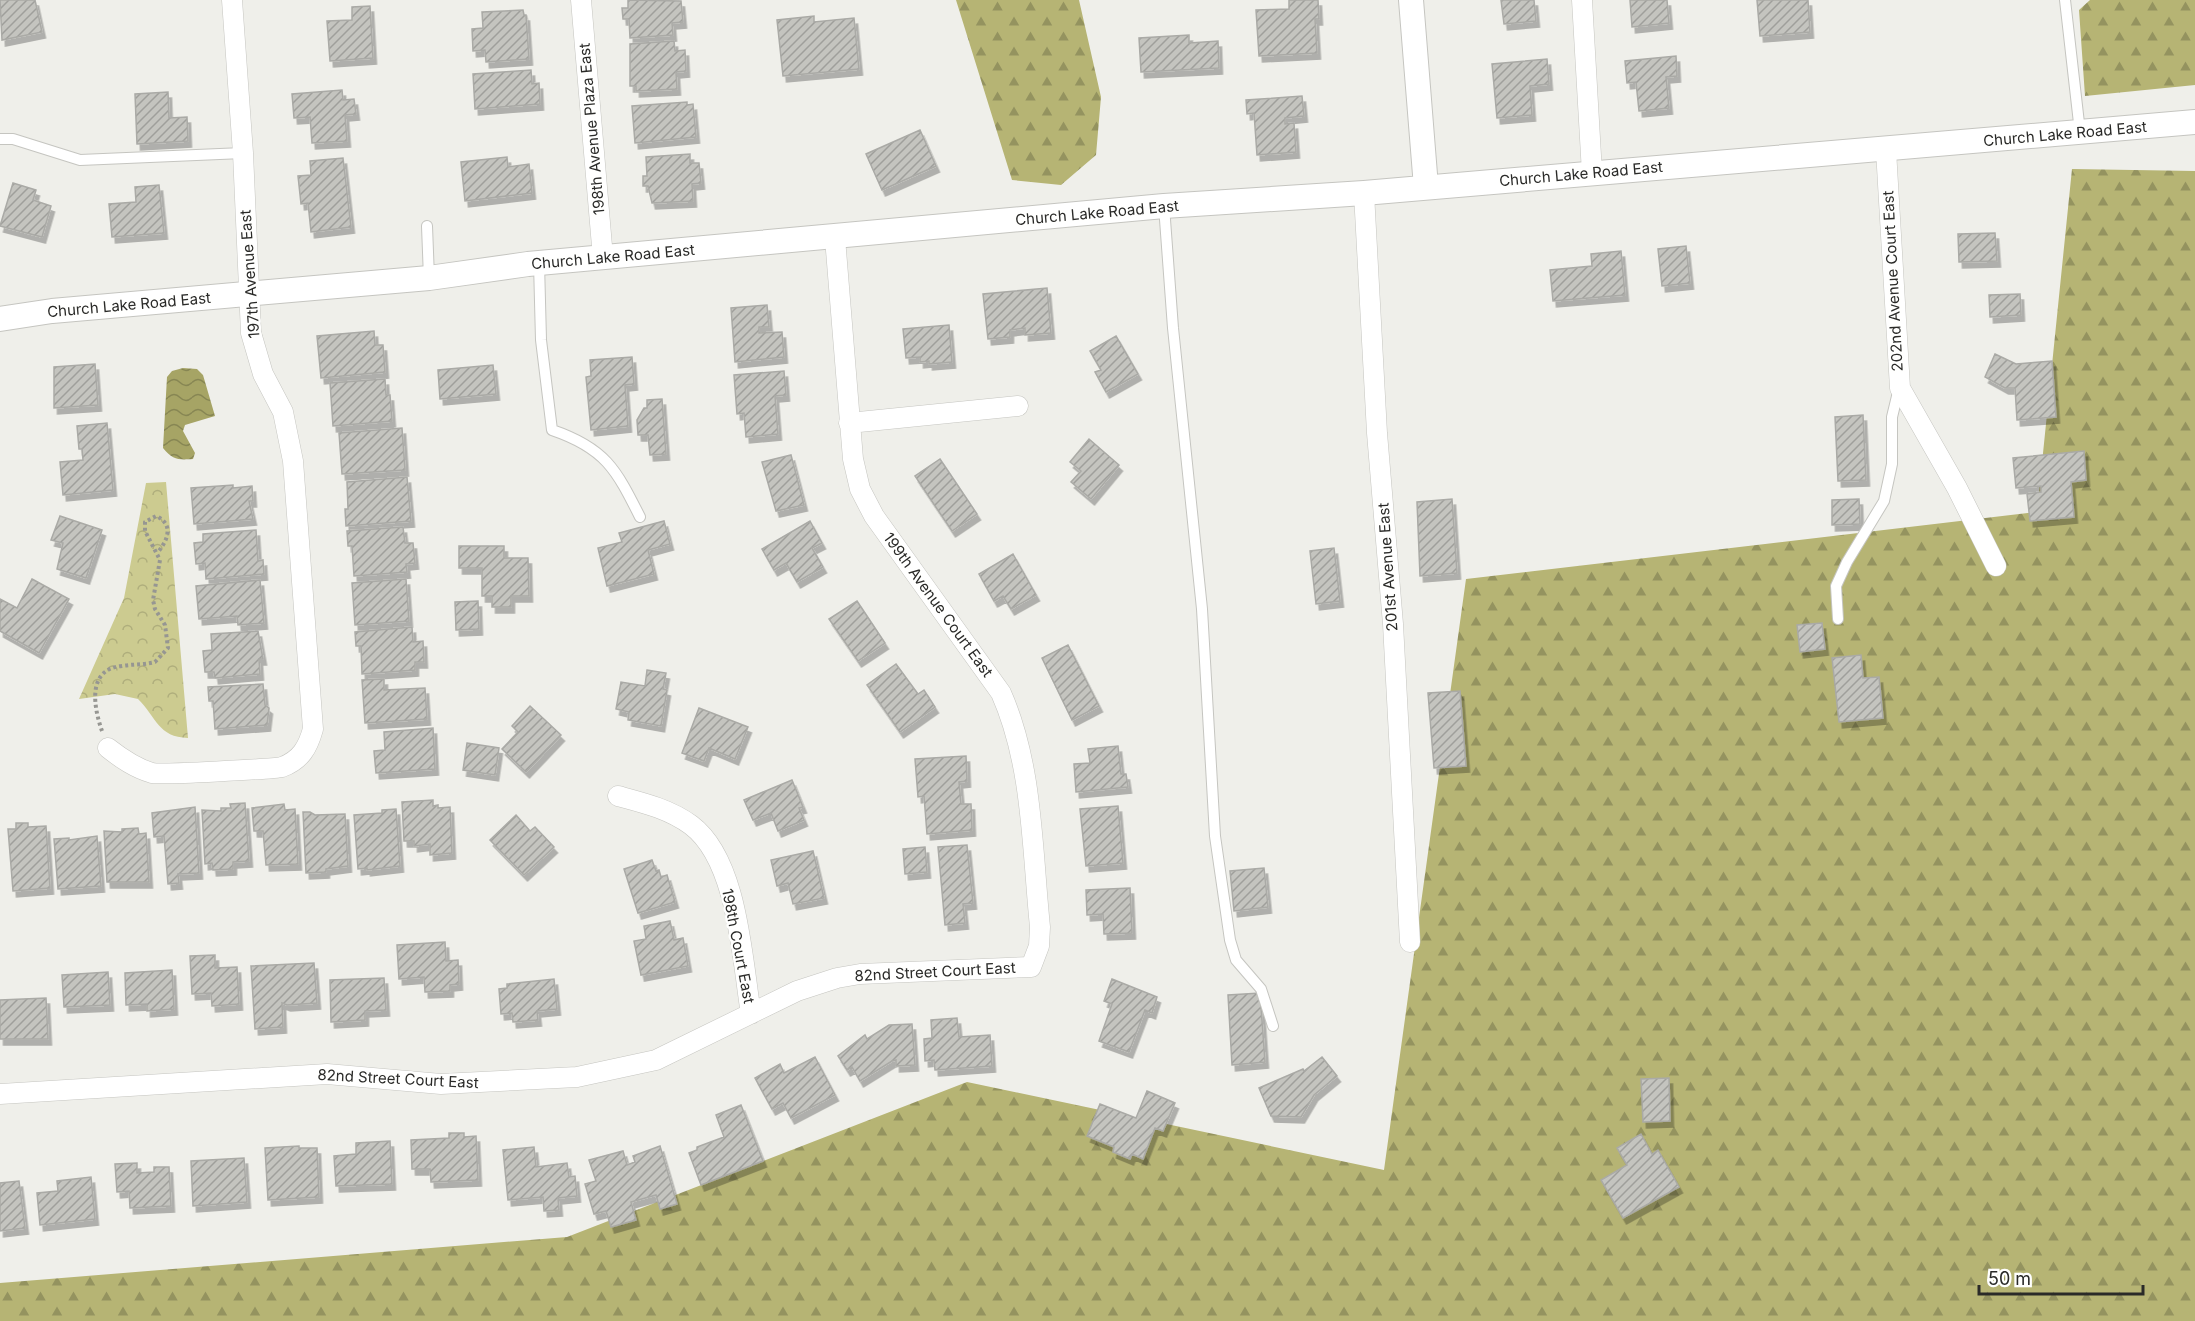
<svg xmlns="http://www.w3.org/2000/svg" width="2195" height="1321" font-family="Inter,sans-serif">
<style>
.forest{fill:url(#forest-firs)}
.park{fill:url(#park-crowns)}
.water{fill:url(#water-waves)}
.building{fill:url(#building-hatch);stroke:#aaaaa6;stroke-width:1.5;filter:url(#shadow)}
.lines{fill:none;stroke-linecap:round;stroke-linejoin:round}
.service-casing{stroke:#c5c5c0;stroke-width:12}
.minor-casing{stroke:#c5c5c0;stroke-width:21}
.tertiary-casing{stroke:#c5c5c0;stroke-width:26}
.path{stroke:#969692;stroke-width:4;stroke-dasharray:3 3;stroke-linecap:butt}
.service{stroke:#fff;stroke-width:10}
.minor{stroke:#fff;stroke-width:20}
.tertiary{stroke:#fff;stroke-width:24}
.labels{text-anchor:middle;stroke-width:4.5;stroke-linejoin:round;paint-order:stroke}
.street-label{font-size:15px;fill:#2a2a28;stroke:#fffffe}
</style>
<defs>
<pattern id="forest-firs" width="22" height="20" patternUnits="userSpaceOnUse" patternTransform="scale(1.5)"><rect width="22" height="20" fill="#b6b474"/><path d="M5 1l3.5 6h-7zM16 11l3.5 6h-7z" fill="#94935f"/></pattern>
<pattern id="park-crowns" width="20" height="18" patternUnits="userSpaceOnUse" patternTransform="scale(1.5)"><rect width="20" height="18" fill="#cccb90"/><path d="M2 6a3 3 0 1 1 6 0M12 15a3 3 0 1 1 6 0" fill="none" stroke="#afae7c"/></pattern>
<pattern id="water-waves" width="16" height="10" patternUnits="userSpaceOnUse" patternTransform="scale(1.5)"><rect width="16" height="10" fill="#a6a465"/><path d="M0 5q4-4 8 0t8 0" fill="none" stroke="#878653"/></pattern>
<pattern id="building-hatch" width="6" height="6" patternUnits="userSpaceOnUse" patternTransform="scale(1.5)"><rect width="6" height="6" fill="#c4c4bf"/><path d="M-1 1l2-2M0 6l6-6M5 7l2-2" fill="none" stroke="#9f9f9b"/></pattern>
<filter id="shadow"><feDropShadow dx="3.5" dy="6" stdDeviation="0" flood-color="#0004"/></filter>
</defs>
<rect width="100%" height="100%" fill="#efefea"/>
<!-- forest -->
<path class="forest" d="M956,0H1079L1101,97L1096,155L1061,185L1012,180Z
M2090,0H2195V85L2085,96L2079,10Z
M2072,169L2195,171V1321H0V1283L567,1237L967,1082L1384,1170L1466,579L2037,512Z"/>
<!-- park -->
<path class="park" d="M166,482L188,738C158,737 157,718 138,699L115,694L79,699L124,598L146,483Z"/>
<!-- water -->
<path class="water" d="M183,368L197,369L203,375L215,416L185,425L183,431L195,453L193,459C178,460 173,460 163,448L167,377L172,371Z"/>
<!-- building -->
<path class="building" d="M0,0H35L42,32L2,40Z
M628,0L681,1L683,22L672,23L673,35L630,38L629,19H623L622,8H628Z
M1289,0H1318L1319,19H1315L1317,53L1259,56L1256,10L1289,9Z
M1501,0H1534L1536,21L1504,24Z
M1630,0H1667L1669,23L1632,27Z
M1757,0H1808L1810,32L1760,36Z
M370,6L373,58L330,61L327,21L352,20V7Z
M523,10L524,15H526L529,59L486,62L485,50L473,51L472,29L483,28L482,12Z
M814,16V22L854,18L859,69L783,76L777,20Z
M1189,35V43L1218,41L1219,68L1141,72L1139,38Z
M674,41L675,51L685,50L686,71L676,72L677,89L636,91V86H630V44Z
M1676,56L1677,76L1666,77L1669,108L1639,111L1636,82L1627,83L1625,61Z
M1547,59L1549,84L1530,86L1532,115L1497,118L1492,64Z
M531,70L532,84L539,83L540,104L475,109L473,74Z
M342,90L343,100L354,99L356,114L345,115L347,141L312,143L310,117L294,118L292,94Z
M168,92L169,118L187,117L188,141L137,144L135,94Z
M1302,96L1304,116L1285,118V124L1294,123L1296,152L1257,155L1254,113L1247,114L1246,100Z
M687,102V105L693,104L696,137L635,143L632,106Z
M920,130L936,166L882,190L866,154Z
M690,154V163H699L701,183L692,184L693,201L652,203L648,186H643V176H647L646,157Z
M507,157L508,167L529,164L532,193L465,201L461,162Z
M343,158L351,227L311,232L308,203L301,204L298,176L311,175L310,161Z
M13,183L36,190L33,200L51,206L42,237L0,226Z
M159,185L164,233L112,237L109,204L136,202L135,187Z
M1995,233L1997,261L1959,262L1958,234Z
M1686,246L1690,283L1662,286L1658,249Z
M1621,251L1625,295L1553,301L1550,270L1592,266L1591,254Z
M1047,288L1051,333L1025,335V328L1010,330V337L988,339L983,294Z
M2020,294L2021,315L1990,317L1989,295Z
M767,305L769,327H759V333L782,332L784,357L735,362L731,308Z
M949,325L952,362L929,364V361L920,362V357L906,358L903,329Z
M374,331L375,345H383L385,372L321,378L317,336Z
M1116,336L1138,374L1106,392L1095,372L1101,370L1090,351Z
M1995,354L2016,364L2052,361L2056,417L2017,420L2015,388H2005L1985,377Z
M632,357L634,384L625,385L628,426L591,430L586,377L591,376L590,360Z
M95,364L98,405L54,408V367Z
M493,365L496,394L440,399L438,370Z
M784,371L786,395L775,396L778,434L746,437L744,413L737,414L734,375Z
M385,379L386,395H390L392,421L333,426L330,383Z
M662,399L666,454L650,455L648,435H638L637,420L644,408H647V400Z
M1863,415L1866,480L1838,481L1835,417Z
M107,423L113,490L63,495L60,462L83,460L82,449H79L77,426Z
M402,428L405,470L342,474L339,433Z
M1089,439L1119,465L1091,499L1071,482L1081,471L1070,462Z
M2084,451L2086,480L2071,482L2074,517L2030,521L2027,494L2041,492V486L2016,488L2013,458Z
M791,455L804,505L776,511L762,462Z
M940,459L977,514L952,531L915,476Z
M407,477L411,521L346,526L345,509H348L347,482Z
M233,485V488L252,486L253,501H249L253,519L194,524L191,488Z
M1452,499L1457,573L1420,576L1417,502Z
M1859,499L1860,524L1832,525V500Z
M60,516L102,530L86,578L57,569L63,543L51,540Z
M664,521L670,544L648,550L654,574L607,586L598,548L622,542L619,533Z
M810,521L822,543L812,548L823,567L797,582L786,563L774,570L762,549Z
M403,527L405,543H413L415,563L406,564L407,572L354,576L352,546H348L347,531Z
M256,530L258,561L263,560L264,574L206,579L205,563L196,564L194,543L203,542V534Z
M459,546H504V558H528L529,596H511V607H492V596H482V568H459Z
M1334,548L1340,601L1316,604L1310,551Z
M1013,554L1036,595L1011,609L1003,596L994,601L979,574Z
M32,579L69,599L39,653L0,631V599L17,608Z
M406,579L409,621L355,625L352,583Z
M260,580L264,623L238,625L237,616L199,619L196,586Z
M478,601L479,629L456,630L455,602Z
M857,601L885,643L858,661L829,619Z
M1822,623L1825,649L1800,652L1797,625Z
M412,627L413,642L423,641L424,662H415V670L362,674L361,646H356L355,632Z
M258,631L263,659H259L260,674L215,678L214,672H205L203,651L212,650L211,634Z
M1068,645L1099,706L1072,720L1042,658Z
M1861,655L1863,678L1879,677L1883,718L1839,722L1832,658Z
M896,664L918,694L924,690L935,707L900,732L867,685Z
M647,670L666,673L663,689L667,690L661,726L628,720L629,712L616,709L621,682L645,686Z
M384,679V690L425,688L427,719L365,723L362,680Z
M263,684L265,705L269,708L267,725L215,729L213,701H209L208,687Z
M1460,691L1466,766L1434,768L1428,693Z
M530,706L561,735L526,772L502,749L518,732L512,726Z
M699,708L748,727L735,759L709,748L704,761L682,753Z
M433,728L435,769L376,773L374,751L385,750L384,732Z
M467,743L499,748L495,775L463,770Z
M1118,746L1121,774H1126L1128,787L1076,792L1074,764L1090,763L1088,749Z
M966,756L967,781L959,782L961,804H971L972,830L927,834L924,796L918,797L915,759Z
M792,780L803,807L799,808L804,820L778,831L771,813L753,820L744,800Z
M433,800V806L438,805V808L450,807L452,853L430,855V844L414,846V841H404L402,802Z
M245,803L249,861L233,862V869L213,870L212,863L205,864L202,810L221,811V808H231L230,804Z
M284,804L285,810L295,809L298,864L266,865L263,831H254L252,808Z
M1118,806L1123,863L1086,866L1080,809Z
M195,807L199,873L178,874L179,883L168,884L164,836L154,837L152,813Z
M396,809L400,866L367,870V868L358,869L354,815L382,813V810Z
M303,812H310L315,815L345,814L348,866L326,869V872L306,873Z
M516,815L530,831L535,827L554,847L524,875L490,840Z
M16,823H28V827L46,826L50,888L13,891L8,829H16Z
M138,828L139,834L146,833L149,882H107L104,831L122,832V829Z
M97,836L101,886L58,889L54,839L69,838V840Z
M967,845L973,903L963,904L965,923L945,925L938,847Z
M925,847L927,872L905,874L903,849Z
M813,851L824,898L793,904L788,883L777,886L771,860Z
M652,860L656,871L659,870L661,877L667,875L675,902L638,913L624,869Z
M1264,868L1268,907L1234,911L1230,871Z
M1130,888L1132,933L1104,934L1103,914L1087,915L1086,890Z
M670,921L674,940L683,938L688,966L641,975L634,941L646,939L644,926Z
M445,942L446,961L458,960L459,984L450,985V991L425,992L424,977L399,979L397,945Z
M215,955V968L237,967L239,1004L212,1006L211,993L192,994L190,956Z
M314,963L317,1003L287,1005L282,1003L283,1027L255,1029L251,966Z
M172,970L174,1009L147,1011V1004L126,1005L125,973Z
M108,972L110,1005L64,1007L62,975Z
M384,978L386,1010L365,1011V1020L331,1022L330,980Z
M554,979L557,1009L537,1011L538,1020L513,1022L512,1013L501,1014L499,989L507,988V984Z
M1112,979L1157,997L1152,1013L1145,1010L1129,1052L1099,1041L1112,1004L1104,1001Z
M1260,993L1265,1062L1232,1065L1228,995Z
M46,998L48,1039H0V1000Z
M957,1018L959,1037L990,1035L992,1066L935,1070L934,1060L925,1061L924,1039L932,1038L931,1020Z
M912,1024L915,1065L896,1066V1060L892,1061L860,1081L852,1067L847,1070L838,1056L865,1035L867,1039L889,1025Z
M815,1057L835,1095L791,1118L783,1103L772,1109L755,1078L780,1064L784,1073Z
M1322,1057L1337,1076L1314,1095L1301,1117L1271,1116L1259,1088L1303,1069L1304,1071Z
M1669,1078L1670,1121L1643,1122L1641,1079Z
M1147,1091L1175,1103L1163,1131L1155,1128L1143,1159L1132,1154L1130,1159L1113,1152L1114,1147L1087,1136L1100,1104L1136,1118Z
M741,1105L763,1161L701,1185L689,1153L697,1150V1147L724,1137L716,1115Z
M449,1133H464V1137L476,1136L478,1180L431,1182L430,1169H412L411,1140L449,1138Z
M1641,1134L1652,1154L1658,1150L1679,1187L1623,1218L1601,1180L1627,1165L1617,1148Z
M390,1141L392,1184L336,1186L334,1156L356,1154V1143Z
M299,1146V1148H317L319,1197L268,1200L265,1148Z
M660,1146L677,1204L660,1209L656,1195L631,1202L636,1220L611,1227L606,1211L594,1214L585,1184L596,1181L589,1160L623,1151L627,1165L635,1162L633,1156Z
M534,1147L536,1167L567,1163L569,1177L575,1176L577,1196L558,1198L559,1210L544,1211L543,1197L508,1200L503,1150Z
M244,1158L247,1202L193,1206L191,1161Z
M137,1163V1173L154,1172V1167H169L171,1206L130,1208L129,1191L117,1192L115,1164Z
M91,1177L95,1219L40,1225L37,1193L58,1191L57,1181Z
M19,1181L25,1228L0,1231V1183Z"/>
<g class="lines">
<!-- service casing -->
<g class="service-casing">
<path id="service" d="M2065,0L2080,132
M0,139H13L80,160L243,153
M1164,206L1173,328L1202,609L1215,836L1230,940L1236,960L1261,989L1273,1026
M427,226L429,278
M539,263L541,340L552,430C605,448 616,469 640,517
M1838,619L1836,586L1847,562L1884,501L1892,464V417L1899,388"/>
</g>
<!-- minor casing -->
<g class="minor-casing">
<path id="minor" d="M581,0L603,258
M1582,0L1592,173
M1886,150L1900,388L1957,488L1996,566
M1364,193L1377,433L1393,624L1410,942
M849,423L1018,406
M108,748C122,759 135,768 152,773C160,775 274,769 282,767C301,760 308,747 313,729L293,461L283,412L263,374L251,333L243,153L232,0
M618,796C644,803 669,809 691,825C738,860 742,959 751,1014
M0,1094L327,1074L441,1084L577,1077L656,1060L797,991L837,978L860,974L1031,967L1039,946L1040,927C1032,849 1033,765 1001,693L874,516L860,489L853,459L835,238"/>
</g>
<!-- tertiary casing -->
<g class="tertiary-casing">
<path id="tertiary" d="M1411,0L1426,187
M0,319L52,311L429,278L528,264L1164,206L1364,193L2195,122"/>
</g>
<!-- path -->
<path class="path" d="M102,731C94,708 86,669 122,666C133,664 143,665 155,662L168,648L165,625L155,609L153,600L160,560L145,531V522L156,516C174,524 168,540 158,552"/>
<!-- service -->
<use href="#service" class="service"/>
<!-- minor -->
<use href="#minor" class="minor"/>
<!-- tertiary -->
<use href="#tertiary" class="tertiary"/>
</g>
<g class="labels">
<!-- street labels -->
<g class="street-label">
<text transform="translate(592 129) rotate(-95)" y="5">198th Avenue Plaza East</text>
<text transform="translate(2065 134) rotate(-5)" y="5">Church Lake Road East</text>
<text transform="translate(1581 174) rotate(-5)" y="5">Church Lake Road East</text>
<text transform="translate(1097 213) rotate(-5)" y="5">Church Lake Road East</text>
<text transform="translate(613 257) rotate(-5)" y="5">Church Lake Road East</text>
<text transform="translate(250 274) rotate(-94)" y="5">197th Avenue East</text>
<text transform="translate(1893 281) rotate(-93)" y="5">202nd Avenue Court East</text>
<text transform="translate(129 305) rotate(-5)" y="5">Church Lake Road East</text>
<text transform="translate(1388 567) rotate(-94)" y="5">201st Avenue East</text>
<text transform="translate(938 605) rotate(54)" y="5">199th Avenue Court East</text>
<text transform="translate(738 946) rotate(79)" y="5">198th Court East</text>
<text transform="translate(935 972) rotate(-3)" y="5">82nd Street Court East</text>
<text transform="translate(398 1079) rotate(3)" y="5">82nd Street Court East</text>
</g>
</g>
<!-- scale -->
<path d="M1979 1285v9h164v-9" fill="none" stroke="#2a2a28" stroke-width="3"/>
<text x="1988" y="1285" font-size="18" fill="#2a2a28" stroke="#fffffe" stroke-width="4.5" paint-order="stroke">50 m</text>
</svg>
